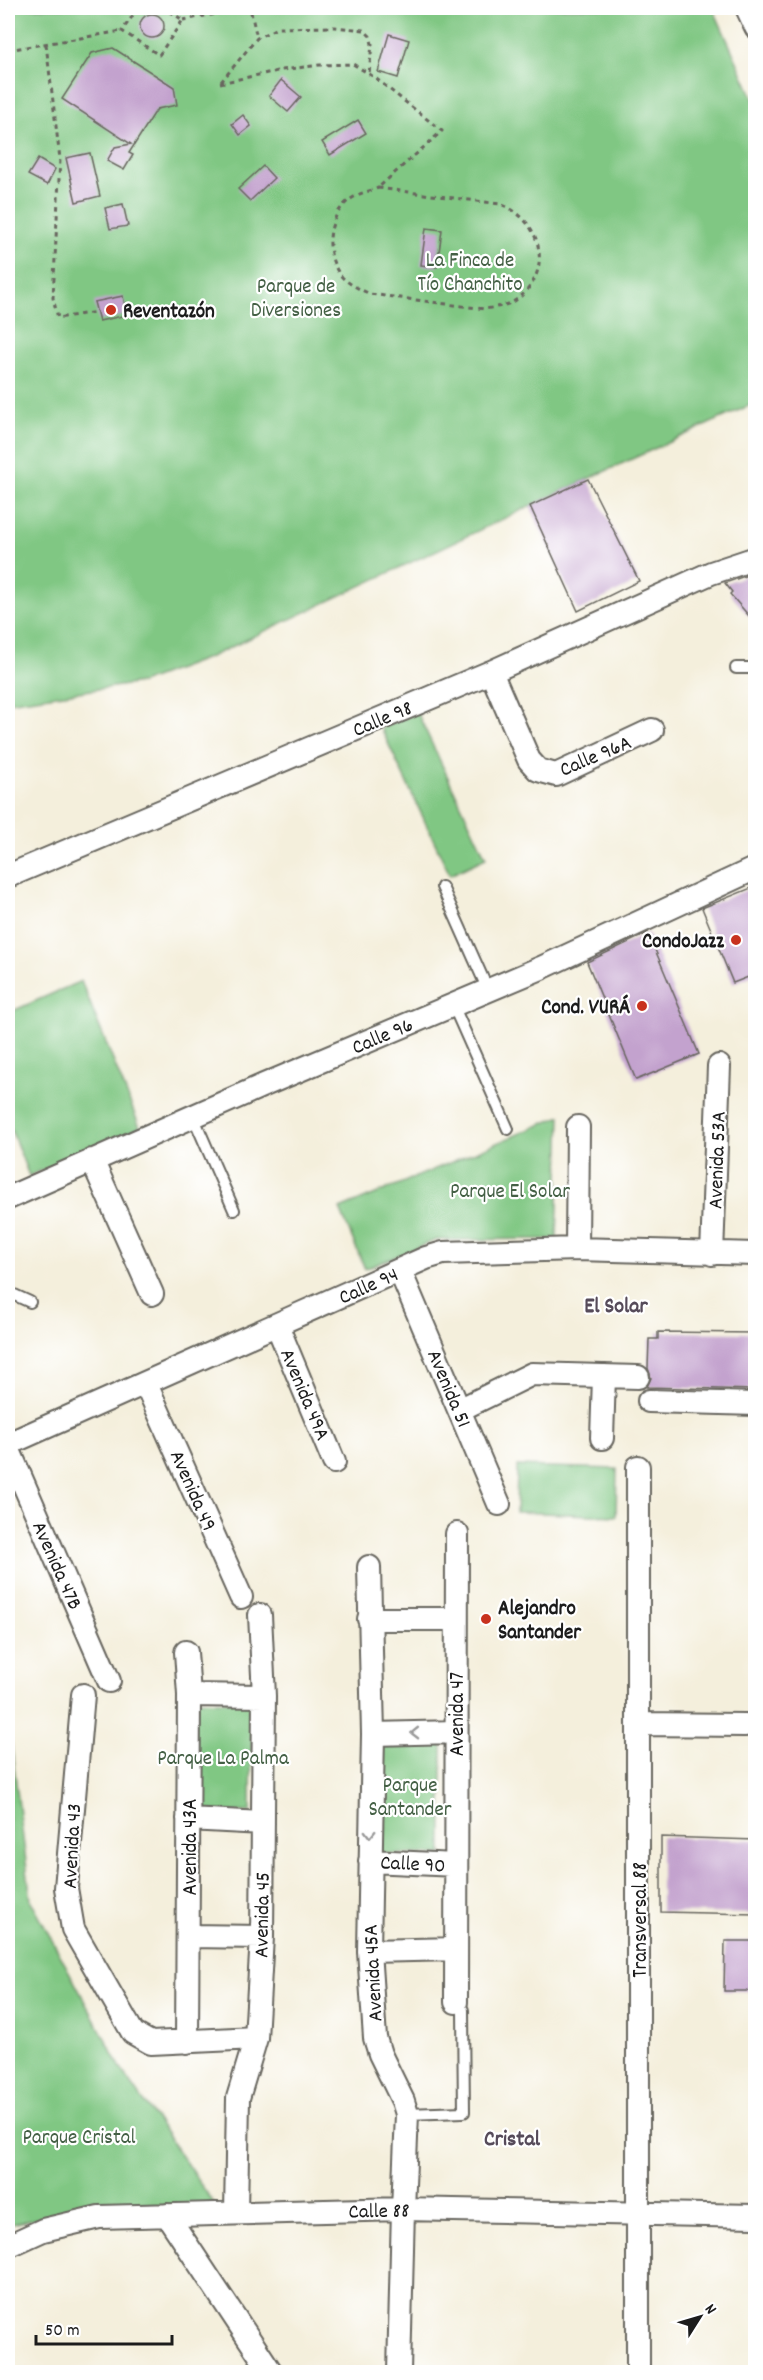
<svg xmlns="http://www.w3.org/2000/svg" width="763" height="2380" font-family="Dekko,sans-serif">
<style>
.green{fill:#80c783;stroke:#4e7250;stroke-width:1.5}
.building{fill:#c3a2ce}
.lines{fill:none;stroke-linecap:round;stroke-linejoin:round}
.lane-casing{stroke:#68665f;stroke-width:14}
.street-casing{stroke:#68665f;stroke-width:26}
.path{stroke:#68665f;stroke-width:3;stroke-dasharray:4.5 4.5;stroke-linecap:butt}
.lane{stroke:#fff;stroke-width:10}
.street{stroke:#fff;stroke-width:22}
.oneway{stroke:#999}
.poi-dot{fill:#c8321e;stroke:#fff;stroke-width:2}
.labels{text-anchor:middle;stroke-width:4.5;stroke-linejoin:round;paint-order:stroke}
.park-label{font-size:21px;fill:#446045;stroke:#fff}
.poi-label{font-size:21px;font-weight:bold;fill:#1c1c1c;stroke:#fff;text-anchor:start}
.street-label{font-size:21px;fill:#1c1c1c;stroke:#fff}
.neighbourhood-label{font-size:22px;font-weight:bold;fill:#564b5a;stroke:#fff}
</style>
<rect width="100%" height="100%" fill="#fff"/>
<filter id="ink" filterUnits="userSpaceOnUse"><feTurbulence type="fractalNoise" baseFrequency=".0167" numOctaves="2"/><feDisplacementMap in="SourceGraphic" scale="12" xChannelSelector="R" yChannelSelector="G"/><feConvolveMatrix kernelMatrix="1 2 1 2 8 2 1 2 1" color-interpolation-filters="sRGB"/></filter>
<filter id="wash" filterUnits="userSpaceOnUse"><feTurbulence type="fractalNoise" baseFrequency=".008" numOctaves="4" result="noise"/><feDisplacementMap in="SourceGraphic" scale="24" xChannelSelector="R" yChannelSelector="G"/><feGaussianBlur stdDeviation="1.35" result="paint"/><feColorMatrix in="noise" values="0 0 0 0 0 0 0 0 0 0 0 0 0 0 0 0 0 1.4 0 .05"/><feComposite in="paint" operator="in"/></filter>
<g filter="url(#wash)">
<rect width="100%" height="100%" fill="#f4efdc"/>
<!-- green -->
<path class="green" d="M8,8H713L755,102V403L588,479L210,657L141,683L8,702Z
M417,712L486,858L450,875L381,728Z
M81,981L140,1127L29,1176L8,1122V1013Z
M561,1116L557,1239L436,1240L365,1269L340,1209Z
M517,1466L617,1469L616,1516L516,1512Z
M194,1700L252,1702L251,1812L196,1811Z
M8,1719L31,1901L121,2068L217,2208L84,2209L12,2224L8,2228Z
M378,1739H442V1854H378Z"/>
<g id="blocks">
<!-- building -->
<path class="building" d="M140 26a12 12 0 1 1 24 0a12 12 0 1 1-24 0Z
M389,34L409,40L398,78L378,72Z
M113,48L174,87L177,105L157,109L129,153L133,155L124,170L107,161L115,147L131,144L62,99L92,53Z
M281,80L301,97L288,112L269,96Z
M243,115L251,126L240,135L232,124Z
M358,120L366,133L330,155L322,142Z
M90,153L100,196L76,202L66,158Z
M38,159L55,169L47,185L28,175Z
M263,166L274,178L250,201L238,189Z
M123,204L128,226L110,229L105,208Z
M426,228L442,230L437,267L421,265Z
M123,296L127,315L99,321L94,302Z
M588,479L639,581L578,611L530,506Z
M756,572V624L730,594L732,592L725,583Z
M756,886V974L733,983L702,908Z
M648,933L699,1054L636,1080L587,962Z
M658,1332L756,1333V1390L647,1387L651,1378L648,1368L649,1339H658Z
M661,1837L756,1840V1914L661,1912Z
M725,1941H756V1991H724Z"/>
</g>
</g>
<g filter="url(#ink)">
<use href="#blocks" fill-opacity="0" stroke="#68665f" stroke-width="1.5"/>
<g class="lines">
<!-- lane casing -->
<g class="lane-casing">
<path id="lane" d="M736,668H756
M442,887L488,990
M453,1005L508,1129
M193,1116L234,1210
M8,1292L30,1302
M407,2114L464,2112L463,2010"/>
</g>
<!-- street casing -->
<g class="street-casing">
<path id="street" d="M747,8L756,27
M491,672L529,760L538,770L556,775L652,730
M8,876L491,672L711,573L756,558
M92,1160L152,1294
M8,1198L264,1085L541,968L756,868
M577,1249L578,1127
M712,1254L719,1066
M400,1271L499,1504
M277,1325L334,1462
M146,1384L241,1597
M649,1401L756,1404
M459,1410L532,1374L638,1377
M602,1438L604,1376
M8,1444L426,1258L443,1253L577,1249L756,1254
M8,1448L109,1681
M369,1567L373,1734L369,1951L375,2038L380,2054L403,2101L407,2114L403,2209L399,2372
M369,1619H456
M186,1652L189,1695L187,2042
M83,1695L66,1888L73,1929L133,2033L151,2043L256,2038
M189,1695L264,1696
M639,1724L745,1725
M373,1734L456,1732
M188,1819L263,1823
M370,1861L456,1865
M189,1936L262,1937
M369,1951L456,1949
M456,2002L457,1534
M236,2213L238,2098L256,2038L262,1937L264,1696L260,1615
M167,2215L271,2372
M8,2246L43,2230L99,2217L403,2209L756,2216
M638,2372V1467"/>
</g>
<!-- path -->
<path class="path" d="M138,8L122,31L159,55L183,20L165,8
M183,20L250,8L257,38
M46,44L60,159L53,298L58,318L97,312
M8,50L122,31
M221,82L257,38L277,28L335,27L364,30L370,36L372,44L369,74
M220,83L282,70L320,65L353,64L374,77L442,131L379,187
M378,188L500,204C542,219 555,273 516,300C507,306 496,307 485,309L370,294C360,289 350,285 342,277C322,254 327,210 356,196C362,192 371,191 378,188Z"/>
<!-- lane -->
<use href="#lane" class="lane"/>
<!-- street -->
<use href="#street" class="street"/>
</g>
<!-- one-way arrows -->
<defs><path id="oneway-chevron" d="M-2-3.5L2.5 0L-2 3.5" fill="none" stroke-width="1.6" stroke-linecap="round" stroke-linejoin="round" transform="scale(1.5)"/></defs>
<g class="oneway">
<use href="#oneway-chevron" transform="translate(415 1733) rotate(179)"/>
<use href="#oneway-chevron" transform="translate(370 1834) rotate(91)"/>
</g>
</g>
<!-- markers -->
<g class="poi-dot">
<circle cx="111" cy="310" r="6"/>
<circle cx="736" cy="940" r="6"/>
<circle cx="642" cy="1006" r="6"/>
<circle cx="486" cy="1619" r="6"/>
</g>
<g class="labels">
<!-- park labels -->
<g class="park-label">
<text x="470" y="266">La Finca de<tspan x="470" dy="24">Tío Chanchito</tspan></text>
<text x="296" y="292">Parque de<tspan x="296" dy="24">Diversiones</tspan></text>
<text x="510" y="1197">Parque El Solar</text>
<text x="223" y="1764">Parque La Palma</text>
<text x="410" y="1791">Parque<tspan x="410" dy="24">Santander</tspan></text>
<text x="79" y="2143">Parque Cristal</text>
</g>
<!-- poi labels -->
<g class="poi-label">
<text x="123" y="317">Reventazón</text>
<text x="724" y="947" text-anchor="end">CondoJazz</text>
<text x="630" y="1013" text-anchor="end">Cond. VURÁ</text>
<text x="498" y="1614">Alejandro<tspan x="498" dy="24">Santander</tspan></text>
</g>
<!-- street labels -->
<g class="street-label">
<text transform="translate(382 718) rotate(-23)" y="7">Calle 98</text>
<text transform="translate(595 755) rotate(-23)" y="7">Calle 96A</text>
<text transform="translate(382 1035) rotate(-23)" y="7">Calle 96</text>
<text transform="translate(716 1160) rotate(-88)" y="7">Avenida 53A</text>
<text transform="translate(368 1285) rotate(-24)" y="7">Calle 94</text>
<text transform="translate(450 1388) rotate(67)" y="7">Avenida 51</text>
<text transform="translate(306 1394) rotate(67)" y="7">Avenida 49A</text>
<text transform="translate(194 1490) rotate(66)" y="7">Avenida 49</text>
<text transform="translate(58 1565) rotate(66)" y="7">Avenida 47B</text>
<text transform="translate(456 1714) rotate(-90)" y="7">Avenida 47</text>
<text transform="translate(71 1846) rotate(-87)" y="7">Avenida 43</text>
<text transform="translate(189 1847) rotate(-90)" y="7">Avenida 43A</text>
<text transform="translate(413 1863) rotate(3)" y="7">Calle 90</text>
<text transform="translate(261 1915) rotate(-89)" y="7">Avenida 45</text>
<text transform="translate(639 1920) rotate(-90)" y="7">Transversal 88</text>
<text transform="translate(372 1973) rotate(-93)" y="7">Avenida 45A</text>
<text transform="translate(379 2210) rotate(-1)" y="7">Calle 88</text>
</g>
<!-- neighbourhood labels -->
<g class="neighbourhood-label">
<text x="616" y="1312">El Solar</text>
<text x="512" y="2145">Cristal</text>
</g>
</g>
<!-- margin -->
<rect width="763" height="2380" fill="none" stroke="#fff" stroke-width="30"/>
<!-- north arrow -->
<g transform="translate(700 2317) rotate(53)" stroke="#ffffff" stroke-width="4.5" paint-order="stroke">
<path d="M0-4.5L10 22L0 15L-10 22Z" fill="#1c1c1c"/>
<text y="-9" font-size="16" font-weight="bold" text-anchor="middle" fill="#1c1c1c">N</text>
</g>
<!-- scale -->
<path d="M36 2335v9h136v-9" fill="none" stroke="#1c1c1c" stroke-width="3"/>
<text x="45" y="2335" font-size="18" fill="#1c1c1c" stroke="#ffffff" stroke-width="4.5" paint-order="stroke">50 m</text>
</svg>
